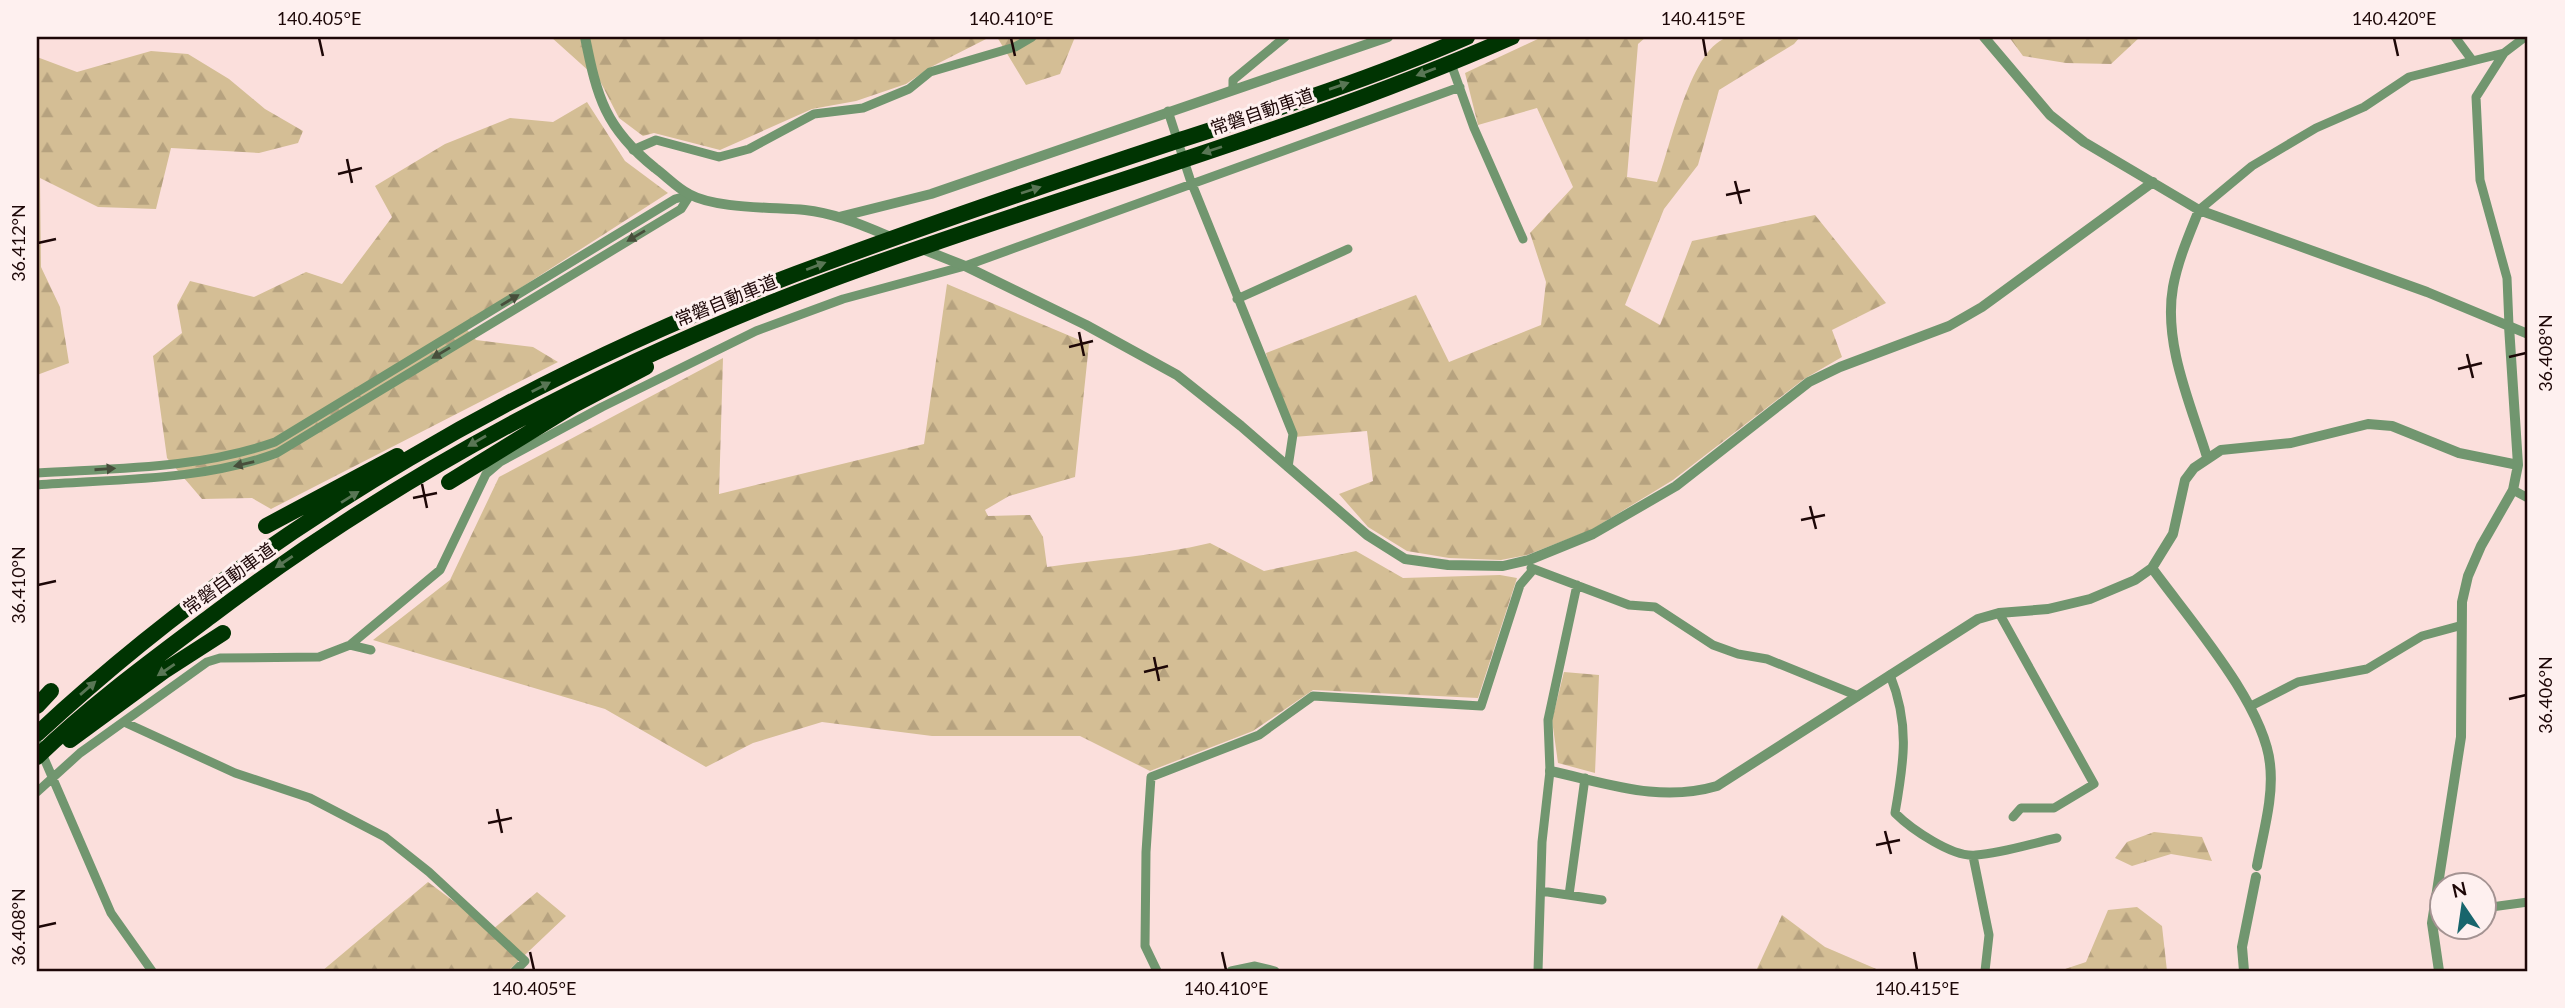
<svg xmlns="http://www.w3.org/2000/svg" width="2565" height="1008" font-family="Lato,'Noto Sans JP',sans-serif">
<style>
.forest{fill:url(#forest-firs)}
.lines{fill:none;stroke-linecap:round;stroke-linejoin:round}
.minor{stroke:#71966f;stroke-width:9}
.tertiary{stroke:#71966f;stroke-width:10}
.motorway{stroke:#003402;stroke-width:16}
.oneway{fill:#597655}
.oneway2{fill:#474e3b}
.ticks{fill:none;stroke:#1d0707;stroke-width:2.5}
.labels{text-anchor:middle;stroke-width:6;stroke-linejoin:round;paint-order:stroke}
.street-label{font-size:18px;fill:#1d0707;stroke:#fef0ef}
.neatline{fill:none;stroke:#1d0707;stroke-width:2.5}
.ticks-label{font-size:18px;text-anchor:middle;fill:#1d0707}
</style>
<defs>
<pattern id="forest-firs" width="22" height="20" patternUnits="userSpaceOnUse" patternTransform="scale(1.75)"><rect width="22" height="20" fill="#d4be95"/><path d="M5 1l3.5 6h-7zM16 11l3.5 6h-7z" fill="#b6a27f"/></pattern>
</defs>
<rect width="100%" height="100%" fill="#fbdfdc"/>
<!-- forest -->
<path class="forest" d="M551,37H990L931,67L906,84L856,101L812,109L720,150L654,133L643,136L619,118L600,81Z
M997,37H1075L1060,74L1026,85Z
M1542,37H1646L1638,44L1627,177L1657,182C1670,150 1691,43 1730,37C1751,33 1778,37 1800,37L1794,44L1719,90L1698,165L1664,209L1625,305L1660,325L1692,241L1815,215L1886,303L1832,330L1842,357L1804,379L1673,480L1591,530L1527,555L1501,560L1449,558L1407,551L1368,527L1339,494L1373,481L1367,431L1294,437L1274,388L1266,353L1416,295L1449,362L1541,325L1546,282L1530,233L1573,187L1537,108L1478,125L1465,73Z
M2009,37H2140L2111,64L2066,63L2023,56Z
M151,51L188,54L229,79L265,109L303,131L298,143L259,153L171,148L156,209L98,207L40,178L41,267L60,307L69,363L37,375V57L77,72Z
M587,102L625,161L668,193L463,325L476,340L533,347L558,362L271,509L252,498L202,499L167,458L153,356L182,333L177,305L190,281L254,297L306,272L342,284L392,217L375,186L445,144L510,118L553,122Z
M947,284L1089,344L1075,477L1009,496L985,510L988,516L1030,515L1043,537L1047,567C1101,559 1156,556 1210,543L1264,571L1356,551L1403,578L1500,575L1517,578L1478,698L1313,690L1253,731L1150,771L1080,736H932L822,722L753,743L706,767L605,709L373,640L450,580L499,477L723,358L719,494L924,444Z
M1564,672L1599,675L1595,773L1558,763L1552,720Z
M2154,832L2202,837L2212,861L2171,854L2132,866L2115,858L2127,842Z
M428,882L492,930L537,892L566,916L508,971H322Z
M2137,907L2162,926L2167,971H2059L2086,962L2108,910Z
M1782,915L1825,947L1881,971H1756Z"/>
<g class="lines">
<!-- minor -->
<path class="minor" d="M2455,37L2472,60
M1450,61L1474,128L1523,239
M1233,90V80L1285,37
M1168,111L1190,179L1293,434L1288,467
M633,150L656,140L719,157L749,149L814,114L863,108L909,89L930,72L1015,47L1032,37
M2199,210L2252,166L2316,128L2364,107L2409,77L2504,53
M1237,299L1348,249
M2509,326L2507,278L2480,180L2476,97L2504,53L2525,37
M37,473C117,468 198,469 275,442L675,199L690,195
M37,485C116,479 202,481 277,453L681,209L690,195
M2513,490L2528,498
M1531,568L1629,605L1655,607L1713,645L1738,654L1767,659L1858,696
M1999,613L2094,784L2054,808H2021L2013,817
M350,645L440,570L486,474L500,462L602,407L756,331L843,299L965,266L1460,87
M1890,675C1910,724 1904,762 1895,813C1911,829 1953,858 1976,855C2003,853 2030,844 2057,838
M2251,706L2298,682L2367,669L2422,636L2459,626
M124,722L235,773L310,798L385,837L429,872L525,961L515,971
M37,742L111,913L152,971
M37,792L80,753L207,662L220,658L319,657L350,645L371,650
M1973,856L1989,935L1985,971
M1541,891L1602,900
M1569,895L1585,778
M2484,908L2528,902
M1157,971L1145,946L1146,852L1151,777L1259,735L1313,696L1481,706L1520,585L1532,571
M1231,971L1255,966L1275,971
M1538,971L1542,842L1550,771L1548,720L1577,585"/>
<!-- tertiary -->
<path class="tertiary" d="M585,37C597,97 605,128 655,168C666,176 677,188 689,194C716,209 773,207 805,210C836,213 866,227 896,239
M1984,37L2050,115L2084,142L2199,210L2427,292L2528,334
M2199,210C2189,235 2178,260 2173,287C2163,344 2191,405 2207,457
M839,217L931,194L1388,37
M917,247L965,266L1086,325L1177,375L1241,426L1367,535L1405,559L1448,565L1503,566L1529,560L1593,534L1676,486L1809,382L1840,367L1949,326L1982,307L2153,182
M2152,568C2189,619 2264,704 2270,764C2274,797 2263,833 2257,866
M1550,771C1607,783 1659,803 1717,786L1978,619L1999,613L2048,609L2090,599L2135,580L2152,568L2173,534L2185,480L2194,468L2221,450L2291,443L2368,424L2392,426L2459,453L2518,465
M2244,971L2242,947L2256,877
M2439,971L2432,923L2461,737L2462,602L2468,576L2481,546L2513,490L2518,465L2509,326"/>
<!-- motorway -->
<path class="motorway" d="M449,482L574,405L646,367
M266,526L397,456
M37,706L51,691
M37,734C262,525 540,366 828,262C942,220 1056,181 1171,143C1270,111 1371,79 1467,37
M70,740L164,671L223,633
M37,757C91,705 151,661 211,616C400,473 608,363 830,280C1056,196 1291,134 1512,37"/>
</g>
<!-- one-way arrows -->
<defs><path id="oneway-solid" d="M-6-.8H1V-3.2L6.5 0L1 3.2V.8H-6Z" transform="scale(1.75)"/></defs>
<g class="oneway">
<use href="#oneway-solid" transform="translate(1426 72) rotate(159)"/>
<use href="#oneway-solid" transform="translate(1339 86) rotate(-19)"/>
<use href="#oneway-solid" transform="translate(1212 150) rotate(162)"/>
<use href="#oneway-solid" transform="translate(1031 190) rotate(-18)"/>
<use href="#oneway-solid" transform="translate(816 266) rotate(-21)"/>
<use href="#oneway-solid" transform="translate(541 387) rotate(-27)"/>
<use href="#oneway-solid" transform="translate(477 441) rotate(150)"/>
<use href="#oneway-solid" transform="translate(350 497) rotate(-32)"/>
<use href="#oneway-solid" transform="translate(284 562) rotate(146)"/>
<use href="#oneway-solid" transform="translate(166 670) rotate(146)"/>
<use href="#oneway-solid" transform="translate(88 688) rotate(-41)"/>
</g>
<g class="oneway2">
<use href="#oneway-solid" transform="translate(636 236) rotate(149)"/>
<use href="#oneway-solid" transform="translate(510 300) rotate(-31)"/>
<use href="#oneway-solid" transform="translate(441 353) rotate(149)"/>
<use href="#oneway-solid" transform="translate(244 464) rotate(167)"/>
<use href="#oneway-solid" transform="translate(105 469) rotate(-4)"/>
</g>
<!-- ticks -->
<path class="ticks" d="M319,38L323,56M1011,38L1015,56M1703,38L1706,56M2394,38L2398,56M347,159L352,183M338,174L362,168M1735,181L1741,204M1726,195L1750,190M38,243L56,239M1079,332L1084,356M1069,347L1093,341M2467,354L2473,378M2509,357L2526,353M2458,369L2482,363M422,484L427,508M413,498L437,493M1810,506L1816,529M1801,520L1825,515M38,585L56,581M1154,657L1159,681M1144,672L1168,666M2509,699L2526,695M497,809L502,833M488,823L512,818M1885,831L1891,854M1876,845L1900,840M38,927L56,923M530,952L534,970M1222,952L1226,970M1914,952L1917,970"/>
<g class="labels">
<!-- street labels -->
<g class="street-label">
<text transform="translate(1262 112) rotate(-19)" y="6">常磐自動車道</text>
<text transform="translate(726 301) rotate(-22)" y="6">常磐自動車道</text>
<text transform="translate(229 579) rotate(-36)" y="6">常磐自動車道</text>
</g>
</g>
<!-- border -->
<rect width="2565" height="1008" fill="none" stroke="#fef0ef" stroke-width="77"/>
<!-- north arrow -->
<g transform="translate(2463 906) rotate(347)"><circle r="33" fill="#fef0ef" stroke="#a49392" stroke-width="2"/>
<path d="M0-5L12 26L0 18L-12 26Z" fill="#18656c"/>
<text y="-10" font-size="19" font-weight="bold" text-anchor="middle" fill="#1d0707">N</text>
</g>
<rect x="38" y="38" width="2488" height="932" class="neatline"/>
<g class="ticks-label">
<text x="319" y="25">140.405°E</text>
<text x="1011" y="25">140.410°E</text>
<text x="1703" y="25">140.415°E</text>
<text x="2394" y="25">140.420°E</text>
<text transform="translate(19 243) rotate(-90)" y="6">36.412°N</text>
<text transform="translate(2546 353) rotate(-90)" y="6">36.408°N</text>
<text transform="translate(19 585) rotate(-90)" y="6">36.410°N</text>
<text transform="translate(2546 695) rotate(-90)" y="6">36.406°N</text>
<text transform="translate(19 927) rotate(-90)" y="6">36.408°N</text>
<text x="534" y="995">140.405°E</text>
<text x="1226" y="995">140.410°E</text>
<text x="1917" y="995">140.415°E</text>
</g>
</svg>
